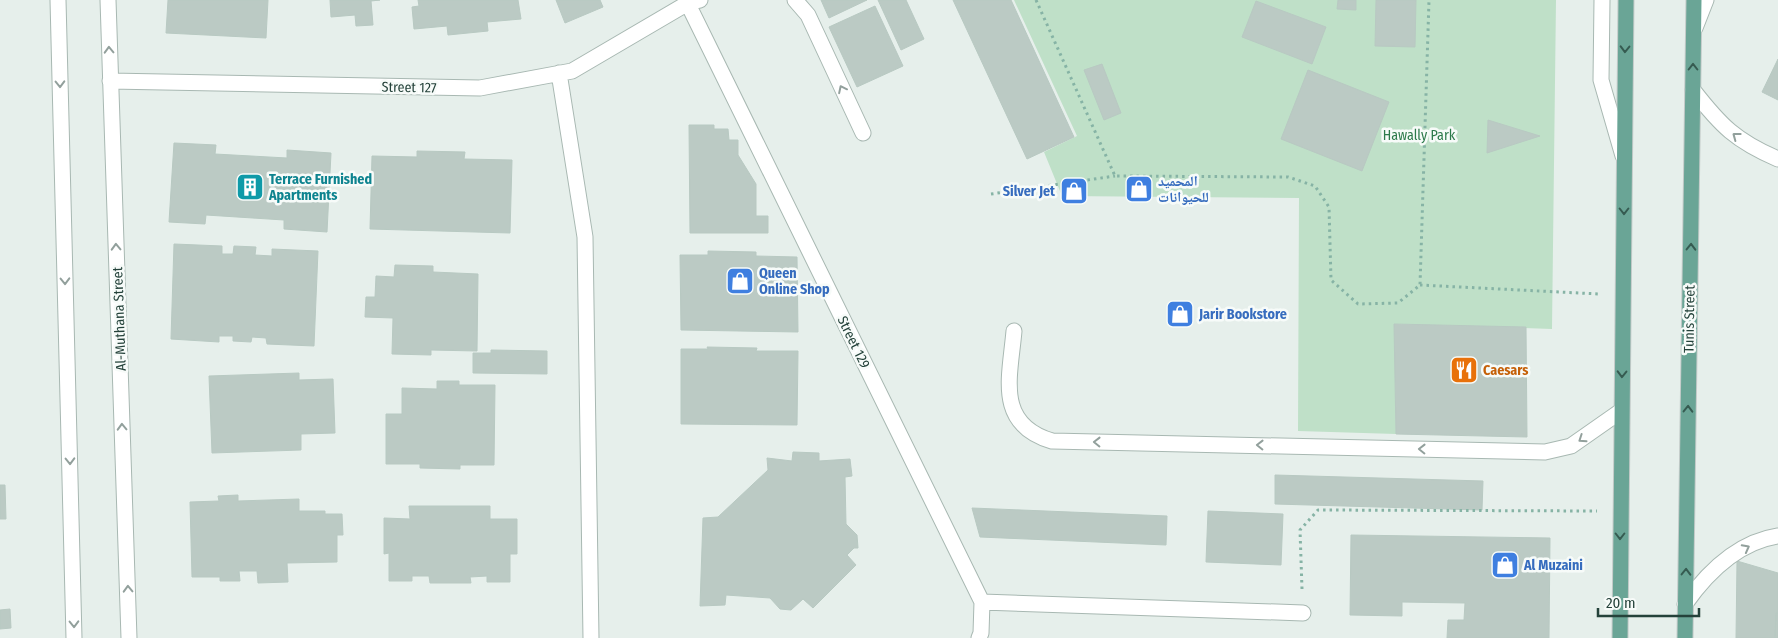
<svg xmlns="http://www.w3.org/2000/svg" width="1778" height="638" font-family="'Fira Sans Condensed','Noto Naskh Arabic',sans-serif">
<style>
.green{fill:#bfe0c8}
.building{fill:#bbcac4;stroke:#b8c9c2}
.lines{fill:none;stroke-linecap:round;stroke-linejoin:round}
.minor-casing{stroke:#a8b8b2;stroke-width:17}
.major-casing{stroke:#c2cac8;stroke-width:17}
.path{stroke:#86b3a5;stroke-width:3;stroke-dasharray:2.5 4;stroke-linecap:butt}
.minor{stroke:#fff;stroke-width:15}
.major{stroke:#6aa596;stroke-width:15}
.oneway{stroke:#365b51}
.oneway2{stroke:#92a09c}
.labels{text-anchor:middle;stroke-width:5;stroke-linejoin:round;paint-order:stroke}
.street-label{font-size:14px;fill:#24423a;stroke:#f7fbf9}
.park-label{font-size:14px;fill:#2d7a4b;stroke:#f7fbf9}
.culture-label{font-size:14px;font-weight:bold;fill:#0d838f;stroke:#f7fbf9;text-anchor:start}
.shop-label{font-size:14px;font-weight:bold;fill:#366cbe;stroke:#f7fbf9;text-anchor:start}
.food-label{font-size:14px;font-weight:bold;fill:#c56008;stroke:#f7fbf9;text-anchor:start}
</style>
<rect width="100%" height="100%" fill="#e6efeb"/>
<!-- green -->
<path class="green" d="M1014,0H1556L1552,329L1395,324L1396,434L1298,431L1299,198L1062,196L1044,152L1077,136Z"/>
<!-- building -->
<path class="building" d="M168,0H268L266,38L166,33Z
M330,0H380L371,1L373,25L356,26L355,15L331,17Z
M418,0H518L521,19L487,22L488,31L448,35L447,26L414,29L412,7L419,6Z
M556,0H600L603,7L565,23Z
M821,0H867L829,18Z
M878,0H906L924,39L901,50Z
M953,0H1011L1074,137L1027,159Z
M1338,0H1356V10L1337,9Z
M1376,0H1416L1415,47L1375,46Z
M1256,1L1326,27L1312,64L1242,37Z
M875,6L903,66L857,87L829,27Z
M1778,59V100L1762,92Z
M1102,64L1121,113L1104,120L1084,70Z
M1308,70L1389,102L1362,171L1281,139Z
M1488,120L1540,136L1487,153Z
M689,125H714V129H728L729,140H738V155L756,184V216H768V233H690Z
M174,143L216,145L215,154L287,158V150L331,153L327,232L284,229V220L206,215L205,224L169,222Z
M417,151L465,152L464,159L512,160L510,233L370,229L372,156L417,157Z
M174,244L222,246V254H233L234,246L256,247L255,255L272,256V249L318,251L314,346L267,344L266,338L252,337L251,342L233,341V336H219V342L171,339Z
M708,251L756,252V256L797,257L798,332L681,330L680,255H708Z
M395,265L433,266V272L478,274L477,351L431,350V355L392,354L393,318L365,317L366,297H375L376,276L394,277Z
M1394,324L1526,327L1527,437L1396,434Z
M707,347L757,348L756,351H798L797,425L681,424V349H708Z
M491,350L547,351V374L473,373V353H491Z
M299,373V380L333,379L335,433L301,434V450L212,453L209,376Z
M437,381H459V385H495L494,465H460V469L420,468V464H386V414H402V388L437,389Z
M793,452L819,453V461L850,459L852,476L845,477L846,524L857,535L858,548H854L847,555L856,565L813,608L803,599L791,610L780,609L770,598L726,595L725,605L700,606L703,518L718,517L768,470L767,458L792,461Z
M1275,475L1483,481L1482,510L1275,504Z
M0,485H5L6,519H0Z
M238,495V501L299,499V511H325V514H342L343,535H337V562L287,563L288,582L258,583L257,571H239L240,581H220V577H192L190,502L219,501L218,496Z
M409,506H490V519H517V554H510V582H487V576L470,577L471,583H430L429,576H412V581H389V553L384,554V518L410,519Z
M972,508L1167,516L1166,545L980,537Z
M1208,511L1283,514L1281,565L1206,562Z
M1351,535L1550,538L1549,638H1447L1448,620H1464L1465,603L1402,602V616L1350,615Z
M1737,561L1778,573V613H1776L1775,638H1736Z
M10,609L11,628L0,629V610Z
M1776,613H1778V638H1775Z"/>
<g class="lines">
<!-- minor casing -->
<g class="minor-casing">
<path id="minor" d="M58,0L74,638
M108,0L129,638
M686,0L982,602L981,633L979,638
M795,0L808,15L863,133
M1602,0L1601,80L1623,156
M1695,28L1706,0
M559,73L585,237L591,638
M110,81L480,88L572,71L688,3L700,0
M1693,90C1721,126 1736,141 1778,159
M1014,331C1010,377 995,424 1052,441L1545,452L1571,446L1621,411
M982,602L1303,613
M1685,604C1707,573 1738,542 1778,536"/>
</g>
<!-- major casing -->
<g class="major-casing">
<path id="major" d="M1620,638L1626,0
M1685,638L1694,0"/>
</g>
<!-- path -->
<path class="path" d="M1036,0L1115,176L1288,177L1315,186L1329,207L1331,280L1358,304L1398,303L1420,285L1429,0
M991,194L1115,176
M1420,285L1599,294
M1302,589L1300,530L1318,510L1597,511"/>
<!-- minor -->
<use href="#minor" class="minor"/>
<!-- major -->
<use href="#major" class="major"/>
</g>
<!-- one-way arrows -->
<defs><path id="oneway-chevron" d="M-2-3.5L2.5 0L-2 3.5" fill="none" stroke-width="1.6" stroke-linecap="round" stroke-linejoin="round" transform="scale(1.25)"/></defs>
<g class="oneway">
<use href="#oneway-chevron" transform="translate(1625 49) rotate(91)"/>
<use href="#oneway-chevron" transform="translate(1693 67) rotate(-90)"/>
<use href="#oneway-chevron" transform="translate(1624 211) rotate(90)"/>
<use href="#oneway-chevron" transform="translate(1691 247) rotate(-89)"/>
<use href="#oneway-chevron" transform="translate(1622 374) rotate(91)"/>
<use href="#oneway-chevron" transform="translate(1688 409) rotate(-89)"/>
<use href="#oneway-chevron" transform="translate(1620 536) rotate(90)"/>
<use href="#oneway-chevron" transform="translate(1686 572) rotate(-89)"/>
</g>
<g class="oneway2">
<use href="#oneway-chevron" transform="translate(109 50) rotate(-92)"/>
<use href="#oneway-chevron" transform="translate(60 84) rotate(89)"/>
<use href="#oneway-chevron" transform="translate(842 89) rotate(-116)"/>
<use href="#oneway-chevron" transform="translate(1736 136) rotate(-143)"/>
<use href="#oneway-chevron" transform="translate(116 247) rotate(-92)"/>
<use href="#oneway-chevron" transform="translate(65 281) rotate(89)"/>
<use href="#oneway-chevron" transform="translate(122 427) rotate(-92)"/>
<use href="#oneway-chevron" transform="translate(1582 439) rotate(146)"/>
<use href="#oneway-chevron" transform="translate(1097 442) rotate(-179)"/>
<use href="#oneway-chevron" transform="translate(1260 445) rotate(-179)"/>
<use href="#oneway-chevron" transform="translate(1422 449) rotate(-179)"/>
<use href="#oneway-chevron" transform="translate(70 461) rotate(89)"/>
<use href="#oneway-chevron" transform="translate(1746 548) rotate(-28)"/>
<use href="#oneway-chevron" transform="translate(128 589) rotate(-92)"/>
<use href="#oneway-chevron" transform="translate(74 624) rotate(89)"/>
</g>
<!-- icons -->
<defs>
<g id="building-square" transform="scale(1.4375)"><rect x="-9" y="-9" width="18" height="18" rx="4" fill="#0f9aa8" stroke="#f7fbf9"/><path d="M-4-6H4V6H1V3H-1V6H-4ZM-2.5-4.3h1.7v1.8h-1.7ZM.8-4.3h1.7v1.8H.8ZM-2.5-1h1.7V.8h-1.7ZM.8-1h1.7V.8H.8Z" fill="#fff"/></g>
<g id="shop-square" transform="scale(1.4375)"><rect x="-9" y="-9" width="18" height="18" rx="4" fill="#3f7fe0" stroke="#f7fbf9"/><path d="M-5-2.5h2.3a2.7 3.5 0 0 1 5.4 0H5L5.5 6h-11ZM-1.5-2.5h3a1.5 2.3 0 0 0-3 0Z" fill="#fff"/></g>
<g id="restaurant-square" transform="scale(1.4375)"><rect x="-9" y="-9" width="18" height="18" rx="4" fill="#e8710a" stroke="#f7fbf9"/><path d="M-5-6h1v4h1v-4h1v4h1v-4h1v5L-1.5 .5V6h-2V.5L-5-1ZM5-6V6H3V1.5H1.5Q1.5-4 5-6Z" fill="#fff"/></g>
</defs>
<g fill-rule="evenodd">
<use href="#building-square" x="250" y="187"/>
<use href="#shop-square" x="1139" y="189"/>
<use href="#shop-square" x="1074" y="191"/>
<use href="#shop-square" x="740" y="281"/>
<use href="#shop-square" x="1180" y="314"/>
<use href="#restaurant-square" x="1464" y="370"/>
<use href="#shop-square" x="1505" y="565"/>
</g>
<g class="labels">
<!-- street labels -->
<g class="street-label">
<text transform="translate(409 87) rotate(1)" y="5">Street 127</text>
<text transform="translate(119 319) rotate(-92)" y="5">Al-Muthana Street</text>
<text transform="translate(1689 319) rotate(-89)" y="5">Tunis Street</text>
<text transform="translate(854 342) rotate(64)" y="5">Street 129</text>
</g>
<!-- park labels -->
<g class="park-label">
<text x="1419" y="140">Hawally Park</text>
</g>
<!-- culture labels -->
<g class="culture-label">
<text x="269" y="184">Terrace Furnished<tspan x="269" dy="16">Apartments</tspan></text>
</g>
<!-- shop labels -->
<g class="shop-label">
<text x="1158" y="186">المحميد<tspan x="1158" dy="16">للحيوانات</tspan></text>
<text x="1055" y="196" text-anchor="end">Silver Jet</text>
<text x="759" y="278">Queen<tspan x="759" dy="16">Online Shop</tspan></text>
<text x="1199" y="319">Jarir Bookstore</text>
<text x="1524" y="570">Al Muzaini</text>
</g>
<!-- food labels -->
<g class="food-label">
<text x="1483" y="375">Caesars</text>
</g>
</g>
<!-- scale -->
<path d="M1598 608v8h101v-8" fill="none" stroke="#24423a" stroke-width="2.5"/>
<text x="1606" y="608" font-size="15" fill="#24423a" stroke="#f7fbf9" stroke-width="4" paint-order="stroke">20 m</text>
</svg>
